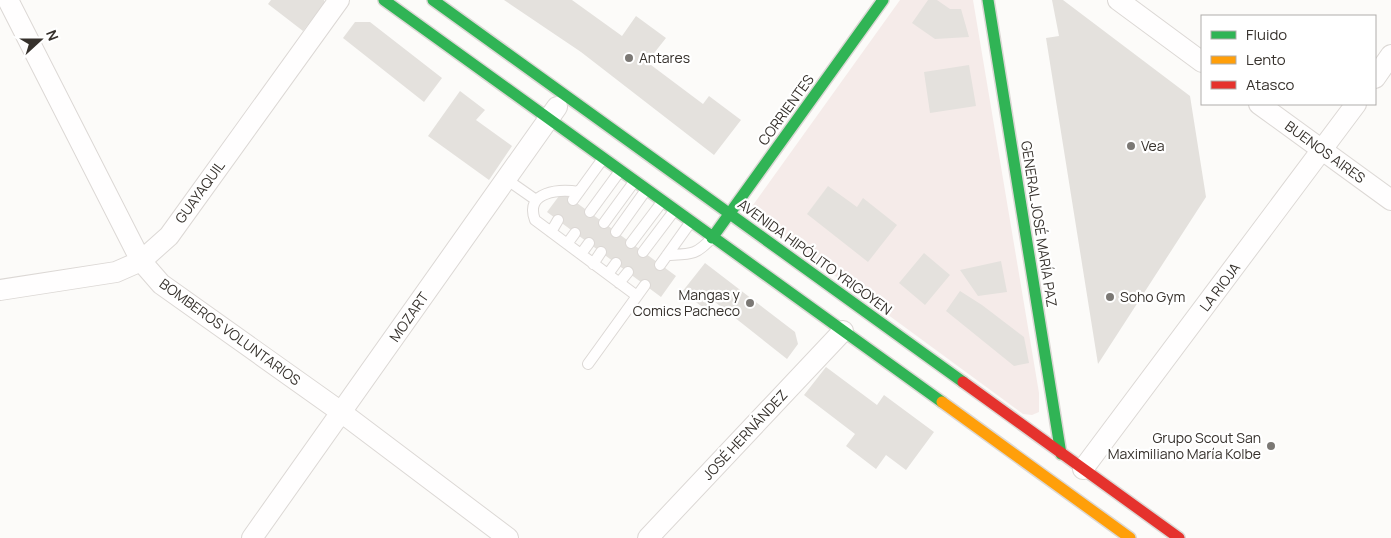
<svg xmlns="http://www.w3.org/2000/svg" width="1391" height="538" font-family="Manrope,sans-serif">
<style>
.commercial{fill:#f5ebe9}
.building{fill:#e4e1dd}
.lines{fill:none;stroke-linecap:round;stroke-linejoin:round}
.lane-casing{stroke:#dcd8d5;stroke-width:12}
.street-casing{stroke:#dcd8d5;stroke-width:22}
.fast-casing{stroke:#dcd8d5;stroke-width:14}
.slow-casing{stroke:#dcd8d5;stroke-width:14}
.jam-casing{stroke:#dcd8d5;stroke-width:14}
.lane{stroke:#fffefe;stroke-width:10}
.street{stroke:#fffefe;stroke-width:20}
.fast{stroke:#30b455;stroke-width:11}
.slow{stroke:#ff9f0a;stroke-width:11}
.jam{stroke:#e5322d;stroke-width:11}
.poi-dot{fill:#7b7874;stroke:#fff;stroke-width:2}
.labels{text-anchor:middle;stroke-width:4.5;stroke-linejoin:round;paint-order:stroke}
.poi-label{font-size:14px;fill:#36312c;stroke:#fff;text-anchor:start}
.street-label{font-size:14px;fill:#36312c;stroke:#fff}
</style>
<rect width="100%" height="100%" fill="#fcfbf9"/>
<!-- commercial -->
<path class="commercial" d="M900,0H973L1039,393V412L1032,415L1023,414L748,212Z"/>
<!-- building -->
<path class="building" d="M271,0H324L325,3L303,31L268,4Z
M504,0H572L622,36L636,16L666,38L647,62L703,104L709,96L741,120L714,155L581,52Z
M928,0H937L950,9H961L969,37L935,39L912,23Z
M1052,0H1063L1190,96L1206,197L1098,364L1046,38L1059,36Z
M355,22H370L442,78L424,102L343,38Z
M969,65L976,106L930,113L924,72Z
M460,91L485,110L476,120L512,146L489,180L428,136Z
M828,186L857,207L863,198L897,225L868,262L807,214Z
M562,192L676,276L661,297L547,212Z
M924,253L950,275L925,305L899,283Z
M1001,261L1007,292L978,296L960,270Z
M705,263L795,332L798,344L787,359L715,302L708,311L682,292Z
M960,291L982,305L1024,337L1029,363L1014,366L946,311Z
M826,367L877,405L884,395L934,432L906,470L886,455L876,469L846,446L855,434L804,395Z"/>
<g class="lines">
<!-- lane casing -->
<g class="lane-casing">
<path id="lane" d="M506,179L536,200
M579,192C560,189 524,191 535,220L637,296
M573,200L602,160
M590,212L620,171
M604,223L634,182
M551,232L558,220
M616,232L646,190
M631,243L662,202
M567,244L575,233
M643,252L674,211
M581,254L589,243
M667,255C691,254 695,256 712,238
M593,264L601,252
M660,265L690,223
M608,274L616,263
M619,283L628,272
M588,364L645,285"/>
</g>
<!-- street casing -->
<g class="street-casing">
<path id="street" d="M8,0L141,261L161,284L341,412L508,538
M1118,0L1202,62
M1375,78L1391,55
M1259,104L1391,200
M0,290L116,272L141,261L169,236L339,0
M1083,469L1356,104
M252,538L557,107
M648,538L843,331"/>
</g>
<!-- fast casing -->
<g class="fast-casing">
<path id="fast" d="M384,0L942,402
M433,0L963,382
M988,0L1061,454
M712,238L883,0"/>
</g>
<!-- slow casing -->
<g class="slow-casing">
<path id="slow" d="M942,402L1130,538"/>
</g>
<!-- jam casing -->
<g class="jam-casing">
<path id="jam" d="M963,382L1179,538"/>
</g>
<!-- lane -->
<use href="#lane" class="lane"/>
<!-- street -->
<use href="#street" class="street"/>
<!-- fast -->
<use href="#fast" class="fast"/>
<!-- slow -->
<use href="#slow" class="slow"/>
<!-- jam -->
<use href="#jam" class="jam"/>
</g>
<!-- markers -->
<g class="poi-dot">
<circle cx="629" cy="58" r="5"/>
<circle cx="1131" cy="146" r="5"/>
<circle cx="1110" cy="297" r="5"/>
<circle cx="750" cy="303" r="5"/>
<circle cx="1271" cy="446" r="5"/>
</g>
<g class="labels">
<!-- poi labels -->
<g class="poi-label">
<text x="639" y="63">Antares</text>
<text x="1141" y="151">Vea</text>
<text x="740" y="300" text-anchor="end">Mangas y<tspan x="740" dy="16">Comics Pacheco</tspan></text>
<text x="1120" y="302">Soho Gym</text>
<text x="1261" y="443" text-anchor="end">Grupo Scout San<tspan x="1261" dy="16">Maximiliano María Kolbe</tspan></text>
</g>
<!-- street labels -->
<g class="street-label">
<text transform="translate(786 110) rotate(-54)" y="5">CORRIENTES</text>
<text transform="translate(1325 152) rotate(36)" y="5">BUENOS AIRES</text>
<text transform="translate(200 192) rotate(-54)" y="5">GUAYAQUIL</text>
<text transform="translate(1039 224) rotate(81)" y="5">GENERAL JOSÉ MARÍA PAZ</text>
<text transform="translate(815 257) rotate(36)" y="5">AVENIDA HIPÓLITO YRIGOYEN</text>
<text transform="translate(1220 287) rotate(-53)" y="5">LA RIOJA</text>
<text transform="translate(409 317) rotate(-55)" y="5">MOZART</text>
<text transform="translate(230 332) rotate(36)" y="5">BOMBEROS VOLUNTARIOS</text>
<text transform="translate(745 435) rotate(-47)" y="5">JOSÉ HERNÁNDEZ</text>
</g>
</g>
<!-- legend -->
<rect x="1201" y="15" width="175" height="90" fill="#ffffff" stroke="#afadab"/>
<rect x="1211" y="31" width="25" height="8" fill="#30b455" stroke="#afadab"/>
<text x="1246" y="40" font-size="15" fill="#36312c">Fluido</text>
<rect x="1211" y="56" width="25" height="8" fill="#ff9f0a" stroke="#afadab"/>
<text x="1246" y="65" font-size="15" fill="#36312c">Lento</text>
<rect x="1211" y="81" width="25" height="8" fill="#e5322d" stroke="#afadab"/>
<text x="1246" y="90" font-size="15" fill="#36312c">Atasco</text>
<!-- north arrow -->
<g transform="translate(40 40) rotate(69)" stroke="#ffffff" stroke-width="4" paint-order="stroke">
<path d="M0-4L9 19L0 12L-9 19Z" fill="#36312c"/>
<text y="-8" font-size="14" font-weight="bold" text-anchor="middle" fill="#36312c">N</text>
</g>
</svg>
